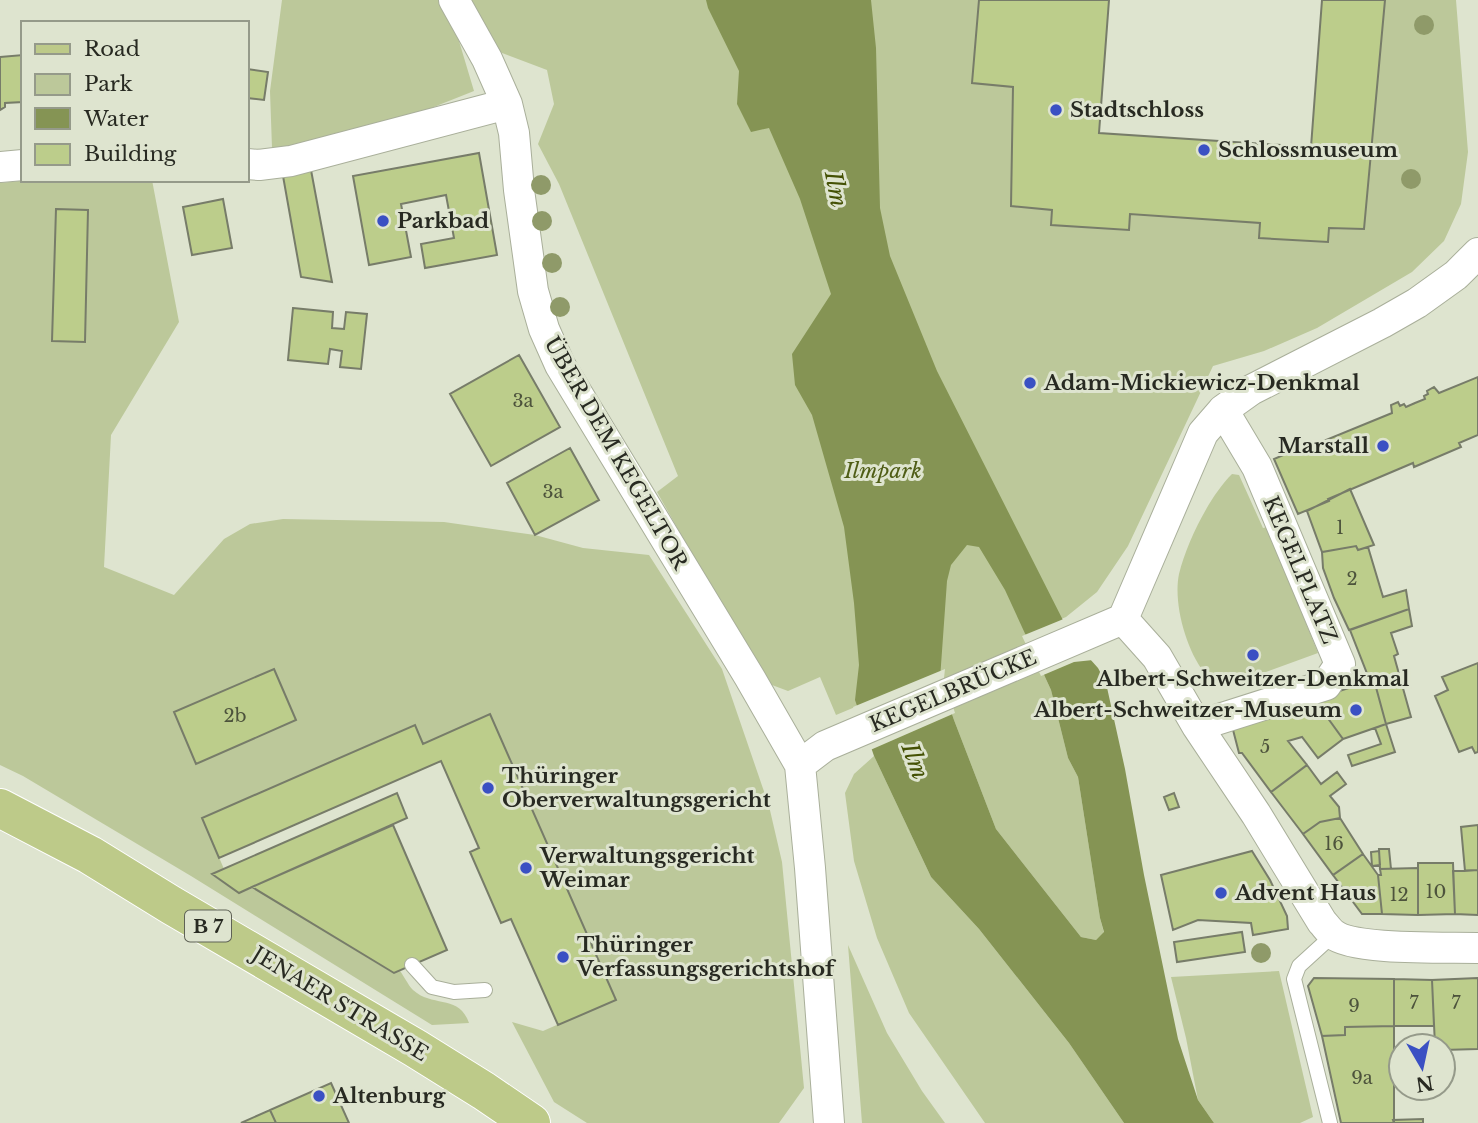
<svg xmlns="http://www.w3.org/2000/svg" width="1478" height="1123" font-family="'Libre Baskerville',serif">
<style>
.green{fill:#bcc89a}
.water{fill:#859454;fill-rule:evenodd}
.pier{fill:#dee4cf}
.building{fill:#bccd8b;stroke:#777c69;stroke-width:2}
.lines{fill:none;stroke-linecap:round;stroke-linejoin:round}
.lane-casing{stroke:#a9af9a;stroke-width:16}
.street-casing{stroke:#a9af9a;stroke-width:32}
.primary-casing{stroke:#fff;stroke-width:40}
.lane{stroke:#fff;stroke-width:14}
.street{stroke:#fff;stroke-width:30}
.primary{stroke:#bdca89;stroke-width:38}
.tree{fill:#8f9a69}
.poi-dot{fill:#3a50c3;stroke:#dee4cf;stroke-width:2.5}
.labels{text-anchor:middle;stroke-width:6;stroke-linejoin:round;paint-order:stroke}
.number-label{font-size:18px;fill:#4d533c}
.shield{fill:#dee4cf;stroke:#5f6256;stroke-width:2}
.shield-label{font-size:19px;font-weight:bold;fill:#282a22}
.poi-label{font-size:21px;font-weight:bold;fill:#282a22;stroke:#dee4cf;text-anchor:start}
.street-label{font-size:21px;fill:#282a22;stroke:#dee4cf}
.park-label{font-size:21px;font-style:italic;fill:#4f5d16;stroke:#dee4cf}
.water-label{font-size:23px;font-style:italic;fill:#445104;stroke:#dee4cf}
</style>
<rect width="100%" height="100%" fill="#dee4cf"/>
<!-- green -->
<path class="green" d="M282,0H439L456,31L474,91L391,124L301,146L272,148L270,91Z
M466,0H979L972,83L1013,87L1012,206L1052,210L1051,225L1128,230L1130,214L1260,223V238L1328,242L1329,228L1364,229L1385,0H1456L1468,152L1461,204L1444,241L1412,272L1317,328L1264,351L1213,366L1128,546L1097,592L1066,617L1025,634L1051,690L1068,758L1078,777L1100,918L1104,933L1096,940L1081,937L996,829L954,720L940,679L941,671L836,715L820,677L788,691L764,682L657,492L678,476L559,184L538,144L554,104L547,70L489,48Z
M30,180H152L179,322L111,435L104,567L174,595L224,539L250,524L283,519L444,522L535,535L583,548L649,555L722,669L769,806L782,862L804,1088L779,1123H587L554,1102L512,1022L543,1031L616,999L490,714L423,744L414,725L202,818L224,869L212,875L239,893L252,887L393,973L400,971C404,976 408,985 413,990C433,1008 459,994 469,1023L432,1025L191,876L23,776L0,765V183Z
M1232,474L1239,475L1263,528L1267,527L1318,653L1228,686C1220,682 1210,679 1204,672C1186,649 1173,603 1179,574C1187,542 1209,497 1232,474Z
M874,756L931,877L979,929L1069,1043L1124,1123H985L909,1013L877,938L854,861L845,793L854,774Z
M848,945L887,1033L922,1091L945,1123H862Z
M1279,971L1313,1117L1300,1123H1214L1198,1100L1186,1038L1171,977Z"/>
<!-- water -->
<path class="water" d="M706,0H871L876,48L880,208L890,256L937,371L1073,640L1098,668L1106,683L1125,769L1144,875L1178,1039L1198,1100L1214,1123H1124L1069,1043L979,929L931,877L874,756L855,700L859,665L854,603L844,527L812,415L795,385L792,354L831,294L800,199L769,128L751,132L737,104L739,71L708,8ZM967,545L979,547L1005,590L1051,690L1068,758L1078,777L1100,918L1104,932L1096,940L1081,937L996,829L954,720L940,679L947,581L951,565Z"/>
<!-- pier -->
<path class="pier" d="M1066,618L1076,638L1090,654L1093,660L1074,662L1041,676L1022,636Z
M945,669L944,678L955,713L868,751L853,707Z"/>
<!-- building -->
<path class="building" d="M979,0H1109L1099,133L1311,147L1322,0H1385L1364,229L1329,228L1328,242L1259,238L1260,223L1130,214L1129,230L1051,225L1052,210L1011,206L1013,87L972,83Z
M23,55V102L5,103V107L0,110V57Z
M247,69L268,72L264,100L247,98Z
M479,153L497,255L425,268L421,244L454,238L446,195L401,204L411,257L369,265L353,176Z
M311,170L332,282L301,277L283,176Z
M223,199L232,248L192,255L183,207Z
M56,209L88,210L85,342L52,341Z
M293,308L333,312L332,328L344,329L346,312L367,314L361,369L340,367L342,351L330,349L328,364L288,360Z
M519,355L560,427L491,466L450,394Z
M1478,377V435L1459,443L1461,447L1414,467L1413,463L1328,499L1329,501L1298,514L1274,459L1313,442L1314,445L1392,413L1391,405L1398,402L1400,406L1404,404L1406,407L1415,403L1425,399L1424,396L1428,394L1427,391L1434,387L1439,393Z
M570,448L599,500L535,535L507,483Z
M1350,489L1374,545L1358,550L1356,546L1322,552L1307,511Z
M1356,546L1358,550L1368,547L1383,597L1406,590L1409,609L1349,630L1334,598L1323,568L1322,552Z
M1409,609L1412,626L1391,633L1398,654L1394,656L1411,717L1386,724L1374,680L1370,681L1350,630Z
M1478,663V752L1475,753L1472,747L1459,752L1435,696L1448,690L1442,677Z
M274,669L296,720L196,764L174,712Z
M1374,680L1386,724L1343,739L1314,699Z
M1314,699L1343,739L1318,758L1302,737L1288,741L1307,765L1271,792L1242,753H1239L1232,726Z
M490,714L616,1000L558,1025L511,919L501,923L470,852L479,848L441,761L219,858L202,818L415,725L423,744Z
M1386,724L1395,752L1352,766L1348,755L1381,744L1375,728Z
M1307,765L1321,784L1337,772L1346,784L1330,796L1339,807L1340,818L1320,822L1303,834L1271,792Z
M397,793L407,818L252,887L239,893L212,874Z
M1174,793L1179,807L1169,810L1164,797Z
M1340,818L1363,854L1333,875L1303,834L1320,822Z
M393,825L447,950L394,973L252,887Z
M1478,825V870L1465,871L1461,827Z
M1379,849H1389L1391,869H1380Z
M1252,851L1270,880L1287,916L1288,929L1253,935L1251,923L1198,920L1173,930L1161,875Z
M1379,851L1380,865L1372,866L1371,852Z
M1363,854L1378,875L1382,914H1362L1333,875Z
M1418,863H1453L1455,914L1418,915Z
M1418,868V915L1382,914L1378,875H1381L1380,869Z
M1478,870V915L1455,914L1453,871Z
M1242,932L1245,952L1177,962L1174,942Z
M1314,978L1394,979V1026L1345,1027V1035L1322,1036L1308,986Z
M1478,978V1049L1443,1050V1046H1435L1432,980Z
M1394,979L1432,980L1434,1026H1394Z
M1394,1026V1123H1341L1322,1036L1345,1035V1027Z
M331,1083L349,1123H276L270,1110Z
M270,1110L276,1123H241Z
M1423,1119V1123H1394L1393,1120Z"/>
<g class="lines">
<!-- lane casing -->
<g class="lane-casing">
<path id="lane" d="M412,965L432,987L454,992L485,990
M1330,1123L1294,979L1299,966L1333,935"/>
</g>
<!-- street casing -->
<g class="street-casing">
<path id="street" d="M454,0L487,59L507,104L514,133L519,190L533,291L544,329L560,365L750,678L800,765L810,868L829,1123
M247,164L259,165L291,161L507,104
M0,167L23,165
M1123,619L1157,657L1197,726L1256,814L1322,922C1325,925 1329,931 1333,934C1354,951 1448,947 1478,948
M1197,726L1326,685L1340,664L1257,467L1223,410
M800,765L825,746L1123,619L1203,433L1223,410L1251,390L1382,323L1417,303L1456,275L1478,253"/>
</g>
<!-- primary casing -->
<g class="primary-casing">
<path id="primary" d="M0,808L90,855L171,905L415,1048L484,1091L531,1123"/>
</g>
<!-- lane -->
<use href="#lane" class="lane"/>
<!-- street -->
<use href="#street" class="street"/>
<!-- primary -->
<use href="#primary" class="primary"/>
</g>
<!-- trees -->
<g class="tree">
<circle cx="1424" cy="25" r="10"/>
<circle cx="1411" cy="179" r="10"/>
<circle cx="541" cy="185" r="10"/>
<circle cx="542" cy="221" r="10"/>
<circle cx="552" cy="263" r="10"/>
<circle cx="560" cy="307" r="10"/>
<circle cx="1261" cy="953" r="10"/>
</g>
<!-- markers -->
<g class="poi-dot">
<circle cx="1056" cy="110" r="7"/>
<circle cx="1204" cy="150" r="7"/>
<circle cx="383" cy="221" r="7"/>
<circle cx="1030" cy="383" r="7"/>
<circle cx="1383" cy="446" r="7"/>
<circle cx="1253" cy="655" r="7"/>
<circle cx="1356" cy="710" r="7"/>
<circle cx="488" cy="788" r="7"/>
<circle cx="526" cy="868" r="7"/>
<circle cx="1221" cy="893" r="7"/>
<circle cx="563" cy="957" r="7"/>
<circle cx="319" cy="1096" r="7"/>
</g>
<g class="labels">
<!-- number labels -->
<g class="number-label">
<text x="523" y="407">3a</text>
<text x="553" y="498">3a</text>
<text x="1340" y="534">1</text>
<text x="1352" y="585">2</text>
<text x="235" y="722">2b</text>
<text x="1265" y="753">5</text>
<text x="1334" y="850">16</text>
<text x="1436" y="898">10</text>
<text x="1399" y="901">12</text>
<text x="1414" y="1009">7</text>
<text x="1456" y="1009">7</text>
<text x="1354" y="1012">9</text>
<text x="1362" y="1084">9a</text>
</g>
<!-- shield labels -->
<rect class="shield" x="185" y="910.5" width="46" height="31" rx="5"/>
<g class="shield-label">
<text x="208" y="933">B 7</text>
</g>
<!-- poi labels -->
<g class="poi-label">
<text x="1070" y="117">Stadtschloss</text>
<text x="1218" y="157">Schlossmuseum</text>
<text x="397" y="228">Parkbad</text>
<text x="1044" y="390">Adam-Mickiewicz-Denkmal</text>
<text x="1369" y="453" text-anchor="end">Marstall</text>
<text x="1253" y="686" text-anchor="middle">Albert-Schweitzer-Denkmal</text>
<text x="1342" y="717" text-anchor="end">Albert-Schweitzer-Museum</text>
<text x="502" y="783">Thüringer<tspan x="502" dy="24">Oberverwaltungsgericht</tspan></text>
<text x="540" y="863">Verwaltungsgericht<tspan x="540" dy="24">Weimar</tspan></text>
<text x="1235" y="900">Advent Haus</text>
<text x="577" y="952">Thüringer<tspan x="577" dy="24">Verfassungsgerichtshof</tspan></text>
<text x="333" y="1103">Altenburg</text>
</g>
<!-- street labels -->
<g class="street-label">
<text transform="translate(616 453) rotate(60)" y="7">ÜBER DEM KEGELTOR</text>
<text transform="translate(1300 570) rotate(67)" y="7">KEGELPLATZ</text>
<text transform="translate(953 691) rotate(-23)" y="7">KEGELBRÜCKE</text>
<text transform="translate(340 1004) rotate(31)" y="7">JENAER STRASSE</text>
</g>
<!-- park labels -->
<g class="park-label">
<text x="883" y="478">Ilmpark</text>
</g>
<!-- water labels -->
<g class="water-label">
<text transform="translate(836 189) rotate(79)" y="8">Ilm</text>
<text transform="translate(915 761) rotate(70)" y="8">Ilm</text>
</g>
</g>
<!-- legend -->
<rect x="21" y="21" width="228" height="161" fill="#dee4cf" stroke="#959a8a" stroke-width="2"/>
<rect x="35" y="44" width="35" height="10" fill="#bdca89" stroke="#959a8a" stroke-width="2"/>
<text x="84" y="56" font-size="21" fill="#282a22">Road</text>
<rect x="35" y="74" width="35" height="21" fill="#bcc89a" stroke="#959a8a" stroke-width="2"/>
<text x="84" y="91" font-size="21" fill="#282a22">Park</text>
<rect x="35" y="108" width="35" height="21" fill="#859454" stroke="#959a8a" stroke-width="2"/>
<text x="84" y="126" font-size="21" fill="#282a22">Water</text>
<rect x="35" y="144" width="35" height="21" fill="#bccd8b" stroke="#959a8a" stroke-width="2"/>
<text x="84" y="161" font-size="21" fill="#282a22">Building</text>
<!-- north arrow -->
<g transform="translate(1422 1067) rotate(171)"><circle r="33" fill="#dee4cf" stroke="#959a8a" stroke-width="2"/>
<path d="M0-5L12 26L0 18L-12 26Z" fill="#3a50c3"/>
<text y="-10" font-size="19" font-weight="bold" text-anchor="middle" fill="#282a22">N</text>
</g>
</svg>
